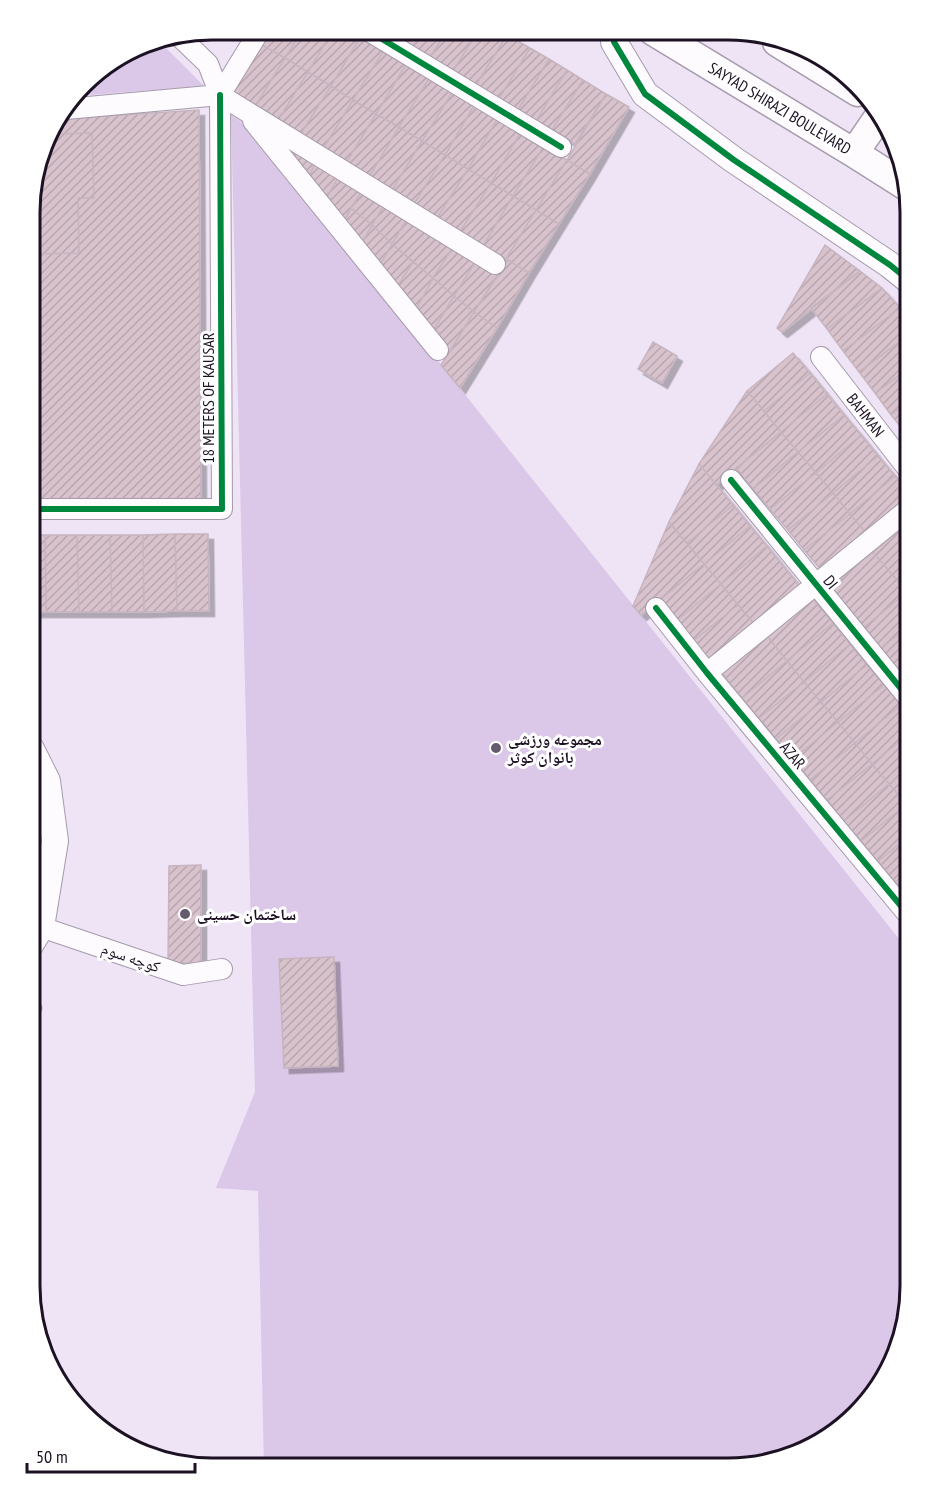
<svg xmlns="http://www.w3.org/2000/svg" width="941" height="1499" font-family="'PT Sans Narrow','Noto Naskh Arabic',sans-serif">
<style>
.green{fill:#dbc7e8}
.building{fill:url(#building-hatch);stroke:#c6b4be;stroke-width:1.5;filter:url(#shadow)}
.lines{fill:none;stroke-linecap:round;stroke-linejoin:round}
.service-casing{stroke:#a59aab;stroke-width:13}
.minor-casing{stroke:#a59aab;stroke-width:22}
.tertiary-casing{stroke:#a59aab;stroke-width:28}
.secondary-casing{stroke:#a59aab;stroke-width:31}
.service{stroke:#fdfbfe;stroke-width:10}
.minor{stroke:#fdfbfe;stroke-width:20}
.tertiary{stroke:#fdfbfe;stroke-width:26}
.secondary{stroke:#fdfbfe;stroke-width:28}
.cycleway-casing{stroke:#fff;stroke-width:10}
.cycleway{stroke:#00873e;stroke-width:6}
.poi-dot{fill:#665b6e;stroke:#fff;stroke-width:2}
.labels{text-anchor:middle;stroke-width:6;stroke-linejoin:round;paint-order:stroke}
.street-label{font-size:16px;fill:#1d1124;stroke:#fff}
.poi-label{font-size:16px;font-weight:bold;fill:#1d1124;stroke:#fff;text-anchor:start}
.rim{fill:none;stroke:#1d1124;stroke-width:3}
</style>
<defs>
<pattern id="building-hatch" width="6" height="6" patternUnits="userSpaceOnUse" patternTransform="scale(1.5)"><rect width="6" height="6" fill="#d8c3cd"/><path d="M-1 1l2-2M0 6l6-6M5 7l2-2" fill="none" stroke="#b9a6b0"/></pattern>
<filter id="shadow"><feDropShadow dx="5.5" dy="5.5" stdDeviation="0" flood-color="#0004"/></filter>
</defs>
<rect width="100%" height="100%" fill="#efe4f6"/>
<!-- green -->
<path class="green" d="M159,41L204,86L76,96L92,76L143,44Z
M231,115L254,130L911,954V1299L897,1356L873,1397L798,1455L729,1469H680L672,1459L615,1462L609,1469L264,1468L258,1191L216,1188L255,1092Z"/>
<!-- building -->
<path class="building" d="M271,30H294L300,34L285,58L262,45Z
M302,30H333L308,72L285,58Z
M333,30H352L361,36L331,86L308,72Z
M386,31H415L407,44Z
M415,31H447L430,57L407,44Z
M447,31H478L453,71L430,57Z
M478,31H501L507,35L476,85L453,71Z
M507,35L530,48L499,99L476,85Z
M361,36L384,50L353,100L331,86Z
M262,45L285,58L254,108L231,94Z
M530,48L549,59L518,110L499,99Z
M384,50L407,63L376,114L353,100Z
M285,58L308,72L277,122L254,108Z
M549,59L567,70L536,121L518,110Z
M407,63L430,77L399,127L376,114Z
M567,70L583,80L552,130L536,121Z
M308,72L331,86L300,135L277,122Z
M430,77L453,91L422,141L399,127Z
M583,80L606,94L575,144L552,130Z
M331,86L353,100L323,149L300,135Z
M453,91L475,104L445,155L422,141Z
M606,94L629,107L590,174L567,160Z
M353,100L376,114L346,163L323,149Z
M475,104L498,118L468,169L445,155Z
M199,110L201,500L31,501L32,189L49,131L59,119Z
M376,114L399,127L369,177L346,163Z
M498,118L521,132L491,183L468,169Z
M399,127L422,141L392,190L369,177Z
M521,132L544,146L513,196L491,183Z
M92,133L94,198H78L79,253L31,254L32,189L48,134Z
M276,135L315,164L306,182Z
M422,141L445,155L414,204L392,190Z
M544,146L567,160L536,210L513,196Z
M445,155L468,169L437,218L414,204Z
M567,160L590,174L559,224L536,210Z
M315,164L338,178L324,202L306,182Z
M468,169L491,183L460,232L437,218Z
M338,178L361,192L342,224L324,202Z
M491,183L513,196L483,246L460,232Z
M361,192L384,205L372,225L351,208Z
M513,196L536,210L506,259L483,246Z
M384,205L407,219L392,244L372,225Z
M351,208L372,225L361,245L342,224Z
M536,210L559,224L529,273L506,259Z
M407,219L453,247L433,278L392,244Z
M372,225L392,244L379,267L361,245Z
M392,244L413,262L397,287L379,267Z
M825,245L860,271L782,332L777,328Z
M453,247L476,261L454,296L433,278Z
M508,260L529,273L497,328L474,312Z
M476,261L498,274L474,312L454,296Z
M413,262L433,278L416,310L397,287Z
M860,271L882,288L827,329L811,308Z
M433,278L454,296L433,331L416,310Z
M882,288L900,308L843,351L827,329Z
M454,296L474,312L448,355L433,331Z
M900,308L911,322V333L859,372L843,351Z
M474,312L497,328L460,388L441,365Z
M911,333V367L875,393L859,372Z
M653,342L677,356L662,383L638,369Z
M793,353L810,373L764,411L747,391Z
M911,367V400L891,415L875,393Z
M810,373L827,394L781,432L764,411Z
M747,391L781,432L716,485L699,464Z
M827,394L844,415L798,452L781,432Z
M911,400V433L908,436L891,415Z
M844,415L861,435L816,473L798,452Z
M781,432L798,452L753,489L736,468Z
M861,435L878,456L833,493L816,473Z
M798,452L816,473L770,509L753,489Z
M878,456L895,476L850,514L833,493Z
M699,464L733,505L687,543L669,522Z
M816,473L833,493L788,530L770,509Z
M895,476L911,495V498L867,534L850,514Z
M833,493L850,514L804,550L788,530Z
M733,505L750,526L704,564L687,543Z
M850,514L867,534L822,571L804,550Z
M911,520V589L907,592L873,552Z
M669,522L704,564L641,615L633,606Z
M750,526L767,546L721,584L704,564Z
M175,534H208L209,611H177Z
M175,534L177,611L144,612L143,535Z
M31,535H45L46,612H31Z
M45,535H77L79,612H46Z
M77,535H110L112,612H79Z
M110,535H143L144,612H112Z
M767,546L801,588L755,625L721,584Z
M873,552L907,592L862,629L828,588Z
M704,564L721,584L676,621L659,600Z
M721,584L738,605L693,641L676,621Z
M907,592L911,597V624L879,650L862,629Z
M812,598L833,623L787,661L767,636Z
M738,605L755,625L711,662L693,641Z
M833,623L850,644L804,682L787,661Z
M911,624V658L896,670L879,650Z
M767,636L787,661L742,698L722,673Z
M850,644L867,665L821,702L804,682Z
M911,658V688L896,670Z
M787,661L804,682L759,718L742,698Z
M867,665L884,685L838,722L821,702Z
M804,682L821,702L776,739L759,718Z
M884,685L901,705L855,743L838,722Z
M821,702L838,722L793,759L776,739Z
M901,705L911,717V732L872,764L855,743Z
M838,722L855,743L810,780L793,759Z
M911,732V766L889,784L872,764Z
M855,743L872,764L827,800L810,780Z
M872,764L889,784L844,821L827,800Z
M911,766V801L907,804L889,784Z
M889,784L907,804L861,841L844,821Z
M907,804L911,809V835L878,861L861,841Z
M911,835V870L895,882L878,861Z
M201,865V963H168L169,866Z
M911,870V900L895,882Z
M334,957L338,1066L284,1068L279,959Z"/>
<g class="lines">
<!-- service casing -->
<g class="service-casing">
<path id="service" d="M30,1003L36,1008"/>
</g>
<!-- minor casing -->
<g class="minor-casing">
<path id="minor" d="M367,30L561,147
M180,37L208,64L220,95L495,264
M220,95L260,30
M66,109L220,95
M253,121L438,350
M821,357L911,473
M731,480L911,701
M31,509H222L220,95
M656,608L707,673L911,918
M707,673L911,507
M41,927L183,975L222,969"/>
</g>
<!-- tertiary casing -->
<g class="tertiary-casing">
<path id="tertiary" d="M614,31V42L645,94L734,160L890,265L911,282
M30,945L41,927L55,841L47,781L31,749"/>
</g>
<!-- secondary casing -->
<g class="secondary-casing">
<path id="secondary" d="M653,31L854,153L906,186
M777,42L858,92
M854,153L878,118"/>
</g>
<!-- service -->
<use href="#service" class="service"/>
<!-- minor -->
<use href="#minor" class="minor"/>
<!-- tertiary -->
<use href="#tertiary" class="tertiary"/>
<!-- secondary -->
<use href="#secondary" class="secondary"/>
<!-- cycleway casing -->
<g class="cycleway-casing">
<path id="cycleway" d="M367,30L561,147
M614,31V42L645,94L734,160L890,265L911,282
M731,480L911,701
M31,509H222L220,95
M656,608L707,673L911,918"/>
</g>
<!-- cycleway -->
<use href="#cycleway" class="cycleway"/>
</g>
<!-- markers -->
<g class="poi-dot">
<circle cx="496" cy="748" r="6"/>
<circle cx="185" cy="914" r="6"/>
</g>
<g class="labels">
<!-- street labels -->
<g class="street-label">
<text transform="translate(780 108) rotate(31)" y="6">SAYYAD SHIRAZI BOULEVARD</text>
<text transform="translate(208 398) rotate(-90)" y="6">18 METERS OF KAUSAR</text>
<text transform="translate(866 415) rotate(52)" y="6">BAHMAN</text>
<text transform="translate(831 582) rotate(51)" y="6">DI</text>
<text transform="translate(793 755) rotate(50)" y="6">AZAR</text>
<text transform="translate(131 957) rotate(19)" y="6">کوچه سوم</text>
</g>
<!-- poi labels -->
<g class="poi-label">
<text x="508" y="745">مجموعه ورزشی<tspan x="508" dy="18">بانوان کوثر</tspan></text>
<text x="197" y="920">ساختمان حسینی</text>
</g>
</g>
<!-- crop -->
<path d="M0 0H941V1499H0ZM212 40H728A172 172 0 0 1 900 212V1286A172 172 0 0 1 728 1458H212A172 172 0 0 1 40 1286V212A172 172 0 0 1 212 40Z" fill="#fff" fill-rule="evenodd"/>
<path class="rim" d="M212 40H728A172 172 0 0 1 900 212V1286A172 172 0 0 1 728 1458H212A172 172 0 0 1 40 1286V212A172 172 0 0 1 212 40Z"/>
<!-- scale -->
<path d="M27 1463v9h168v-9" fill="none" stroke="#1d1124" stroke-width="3"/>
<text x="36" y="1463" font-size="18" fill="#1d1124" stroke="#ffffff" stroke-width="4.5" paint-order="stroke">50 m</text>
</svg>
